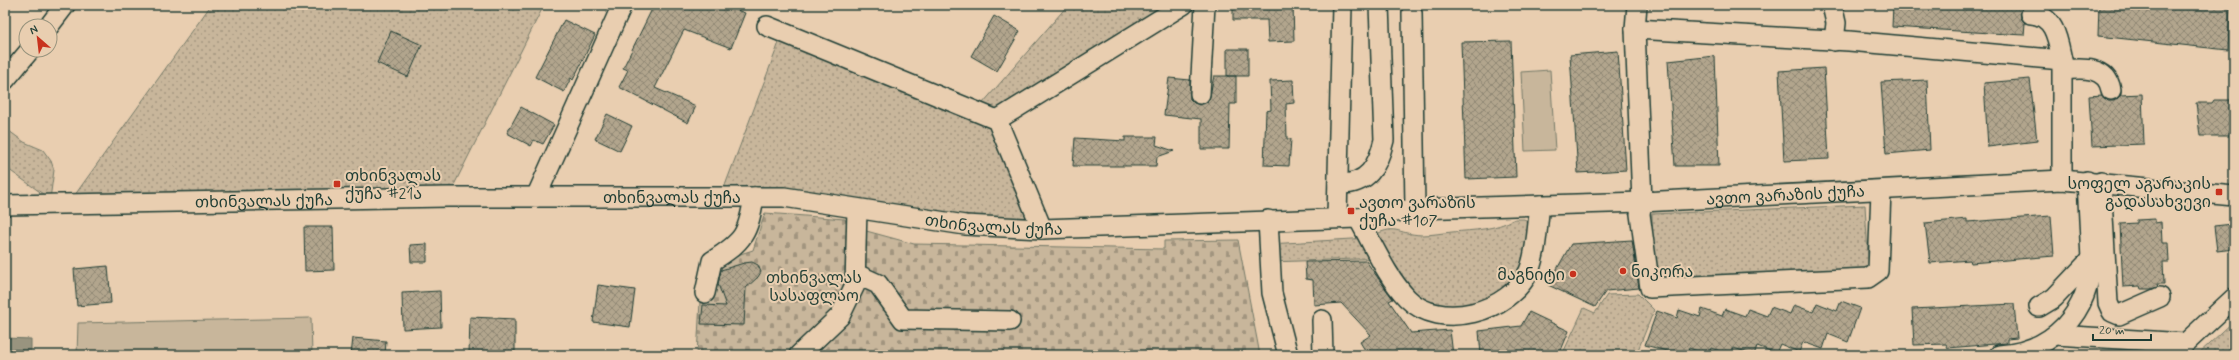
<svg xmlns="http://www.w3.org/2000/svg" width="2239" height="360" font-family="Mynerve,'Noto Sans Georgian',sans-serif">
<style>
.grass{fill:url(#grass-dots);stroke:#747a68}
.cemetery{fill:url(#cemetery-stones);stroke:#747a68}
.garden{fill:#c8b69b;stroke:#747a68}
.water{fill:#99947f;stroke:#687161}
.building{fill:url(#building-cross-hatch);stroke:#1f3d34}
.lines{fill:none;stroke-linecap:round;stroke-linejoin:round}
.minor-casing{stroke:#1f3d34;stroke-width:22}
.minor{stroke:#e9ceb0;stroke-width:19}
.poi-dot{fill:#c8321e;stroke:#e9ceb0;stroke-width:1.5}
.labels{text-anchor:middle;stroke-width:4;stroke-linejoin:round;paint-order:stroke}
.poi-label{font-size:16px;fill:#1f3d34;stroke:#e9ceb0;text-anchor:start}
.street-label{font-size:16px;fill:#1f3d34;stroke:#e9ceb0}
.park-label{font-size:16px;fill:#274339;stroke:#e9ceb0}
</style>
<defs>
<pattern id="grass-dots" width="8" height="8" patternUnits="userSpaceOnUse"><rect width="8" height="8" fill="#c8b69b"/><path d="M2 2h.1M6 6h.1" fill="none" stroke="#a2957f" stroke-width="1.8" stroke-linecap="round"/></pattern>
<pattern id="cemetery-stones" width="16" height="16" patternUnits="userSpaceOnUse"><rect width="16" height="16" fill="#c8b69b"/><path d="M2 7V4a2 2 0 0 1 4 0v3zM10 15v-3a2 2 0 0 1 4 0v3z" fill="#a2957f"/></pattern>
<pattern id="building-cross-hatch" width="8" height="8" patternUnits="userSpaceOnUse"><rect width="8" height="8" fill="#b2a58d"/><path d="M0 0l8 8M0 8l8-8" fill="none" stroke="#908874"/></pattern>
</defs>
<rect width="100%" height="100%" fill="#e9ceb0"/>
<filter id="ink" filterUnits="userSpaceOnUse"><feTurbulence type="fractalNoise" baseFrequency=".025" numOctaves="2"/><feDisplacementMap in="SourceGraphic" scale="8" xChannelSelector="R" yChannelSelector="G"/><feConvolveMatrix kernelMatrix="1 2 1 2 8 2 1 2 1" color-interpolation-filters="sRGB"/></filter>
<g filter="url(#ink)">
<!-- grass -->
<path class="grass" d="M211,5H544L448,197L72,199Z
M1068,5H1183L997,120L1042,229L721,196L783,32L976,111Z
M5,128L24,142L43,150L51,161L54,170L50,199L5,167Z
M1865,205L1869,274L1653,286L1652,214Z
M1515,219H1524L1531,224L1525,268L1490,303L1439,309L1413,296L1386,258L1270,262L1269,244L1369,238C1397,222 1395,234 1422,235C1432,235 1442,233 1452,232C1475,230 1494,230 1515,219Z
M1638,294L1654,310L1636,355H1562L1584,308L1595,313L1607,295Z
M2234,321V355H2197Z
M2047,352L2161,353L2159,355H2040Z"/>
<!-- cemetery -->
<path class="cemetery" d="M765,213L845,219L848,226L914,244L1164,249V241L1238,240L1260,355H697L702,266L753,250Z"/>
<!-- garden -->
<path class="garden" d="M1550,70L1555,150L1525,151L1521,72Z
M311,318L312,355H77L78,323Z"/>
<!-- water -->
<path class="water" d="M5,338L31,339V350L5,349Z"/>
<!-- building -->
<path class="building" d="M654,5H722L745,13L731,48L684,30L655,88L696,106L688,123L619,87L628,70L623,68Z
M1233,5H1293L1294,41L1268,42L1267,20H1233Z
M1893,5H2025L2020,12L2021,18L2025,23L2024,35L1892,27Z
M2099,5H2230L2228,50L2098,36Z
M994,16L1020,31L997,71L971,56Z
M564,20L595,35L573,80L571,78L564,92L535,77Z
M391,31L422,45L408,77L377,63Z
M1511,41L1516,177L1466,179L1461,42Z
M1227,49H1248V76H1227Z
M1618,51L1626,170L1578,173L1570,55Z
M1715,56L1719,166H1675L1668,61Z
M1824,68L1829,159L1784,161L1779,71Z
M1214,76H1236V104H1230L1229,149H1201V119L1164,115L1169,78L1190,80V99L1194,103L1200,105L1209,100Z
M2030,79L2037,141L1988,147L1984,83Z
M1293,80L1294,103L1286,104L1287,139H1291L1289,166L1264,165L1266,111L1271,110L1270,81Z
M1927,80L1930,150L1886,154L1881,82Z
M2142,94L2144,144L2092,146L2089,96L2102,95L2108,101H2114L2121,95Z
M2214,100H2234V136H2200L2196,103H2212Z
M521,107L554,125L543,144L534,140L531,146L507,133Z
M607,114L632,126L620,151L595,139Z
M1125,137H1157L1156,145L1174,151L1157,157L1156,166H1073L1075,138L1125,141Z
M2051,216L2054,256L1971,263L1970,260L1930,263L1925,223L1967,219V222Z
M2155,219V223L2161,222L2162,243H2168L2169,262H2163L2164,284H2157L2158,287L2151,289H2141L2140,286L2123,287L2120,224L2137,223V220Z
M2233,224L2234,249L2217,251L2214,226Z
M304,227H333L334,270L305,271Z
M1632,240L1639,288L1606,291L1595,307L1548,285L1571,244Z
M427,244V262H411L410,245Z
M1366,261L1393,299L1389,301L1411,333L1450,330L1453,355H1368L1360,342L1371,335L1341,303L1314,305L1313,280L1306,279L1305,262Z
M752,262L758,265L761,272L758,277L746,288L744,325L701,324L703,305L726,306L718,284L721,270L744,263Z
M108,266L111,303L77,306L74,269Z
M598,285L635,290L630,327L593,322Z
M440,291L441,327L403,329L402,293Z
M1841,301L1860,308L1848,342L1828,334L1823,349L1803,342L1799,352L1780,344L1776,353L1757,346L1754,355L1734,348L1731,355L1711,348L1709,355L1689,348L1687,355H1681L1645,345L1657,311L1677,318L1679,310L1700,317L1702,309L1722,316L1725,309L1745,316L1748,309L1767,316L1771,307L1790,314L1794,305L1813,312L1817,303L1837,311Z
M2014,304L2017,338L2007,339V343L1948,348L1946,344L1914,345L1912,309Z
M1529,312L1569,331L1559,355H1481L1479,331L1521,326Z
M470,317L515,319V355L469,354Z
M353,338L386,341L385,355H351Z"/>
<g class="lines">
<!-- minor casing -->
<g class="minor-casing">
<g id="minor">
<path d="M1637,5L1635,29L1642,202L1640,214L1650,288L1868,278L1878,271L1881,190"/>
<path d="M1832,5L1836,23L1834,41"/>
<path d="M1412,13L1415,209"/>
<path d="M2031,14C2055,15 2058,41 2062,60"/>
<path d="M49,26L65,5"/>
<path d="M767,26L997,120L1042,229"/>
<path d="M1635,29L1849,41L2062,60V180"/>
<path d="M2063,70C2082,68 2107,66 2111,90"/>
<path d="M5,80L30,50"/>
<path d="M1200,94L1205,5"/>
<path d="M997,120L1183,5"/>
<path d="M2101,182L2108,303L2112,312L2119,315L2160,297"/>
<path d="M1338,184C1368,185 1378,166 1384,140L1379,5"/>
<path d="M536,197L622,5"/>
<path id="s1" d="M5,205L448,197H784L965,225L1042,229L1358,218L1415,209L1642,202L2062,180L2234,196"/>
<path d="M1337,217L1342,5"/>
<path d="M1358,218C1373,244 1386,276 1407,298C1440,332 1510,312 1529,271C1537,251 1537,226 1540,205"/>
<path d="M1268,220L1272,293L1288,355"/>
<path d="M856,274L878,284L903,319L1010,321"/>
<path d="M705,293L712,261C744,241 748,234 754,197"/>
<path d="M2039,307L2054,298L2091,259L2087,181"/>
<path d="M1322,320L1323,355"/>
<path d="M2056,335L2185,343"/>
<path d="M2177,351L2234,298"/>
<path d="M799,355L840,316L855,285L857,209"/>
<path d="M1999,355C2053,352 2090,312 2091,259"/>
</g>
</g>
<!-- minor -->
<use href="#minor" class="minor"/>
</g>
</g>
<!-- markers -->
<g class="poi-dot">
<rect x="333" y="180" width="8" height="8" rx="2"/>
<rect x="2215" y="188" width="8" height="8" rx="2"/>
<rect x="1347" y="207" width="8" height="8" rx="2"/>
<circle cx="1623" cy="271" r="4"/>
<circle cx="1573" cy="274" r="4"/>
</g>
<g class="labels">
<!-- poi labels -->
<g class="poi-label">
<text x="345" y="181">თხინვალას<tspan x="345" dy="18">ქუჩა #21ა</tspan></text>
<text x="2211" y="189" text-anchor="end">სოფელ აგარაკის<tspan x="2211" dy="18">გადასახვევი</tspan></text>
<text x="1359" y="208">ავთო ვარაზის<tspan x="1359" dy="18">ქუჩა #107</tspan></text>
<text x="1631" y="277">ნიკორა</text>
<text x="1565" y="280" text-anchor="end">მაგნიტი</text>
</g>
<!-- street labels -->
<g class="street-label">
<text dy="6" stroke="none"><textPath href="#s1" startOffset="1784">ავთო ვარაზის ქუჩა</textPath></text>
<text dy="6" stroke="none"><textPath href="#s1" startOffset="667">თხინვალას ქუჩა</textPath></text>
<text dy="6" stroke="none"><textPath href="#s1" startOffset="259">თხინვალას ქუჩა</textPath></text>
<text dy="6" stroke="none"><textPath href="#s1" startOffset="991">თხინვალას ქუჩა</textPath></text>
</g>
<!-- park labels -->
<g class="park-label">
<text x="814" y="283">თხინვალას<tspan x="814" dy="18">სასაფლაო</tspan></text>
</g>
</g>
<!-- margin -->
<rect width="2239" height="360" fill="none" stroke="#e9ceb0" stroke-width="20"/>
<rect x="10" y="10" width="2219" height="340" fill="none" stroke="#1f3d34" stroke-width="1.5" filter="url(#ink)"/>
<!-- north arrow -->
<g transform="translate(38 38) rotate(332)"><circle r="19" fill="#e9ceb0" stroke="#98947e"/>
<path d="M0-3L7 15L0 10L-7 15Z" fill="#c8321e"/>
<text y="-6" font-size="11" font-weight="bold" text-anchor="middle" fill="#1f3d34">N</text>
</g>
<!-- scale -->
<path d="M2093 334v6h58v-6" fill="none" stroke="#1f3d34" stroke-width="2"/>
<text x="2099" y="334" font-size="12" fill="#1f3d34" stroke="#e9ceb0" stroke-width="3" paint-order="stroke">20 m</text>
</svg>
